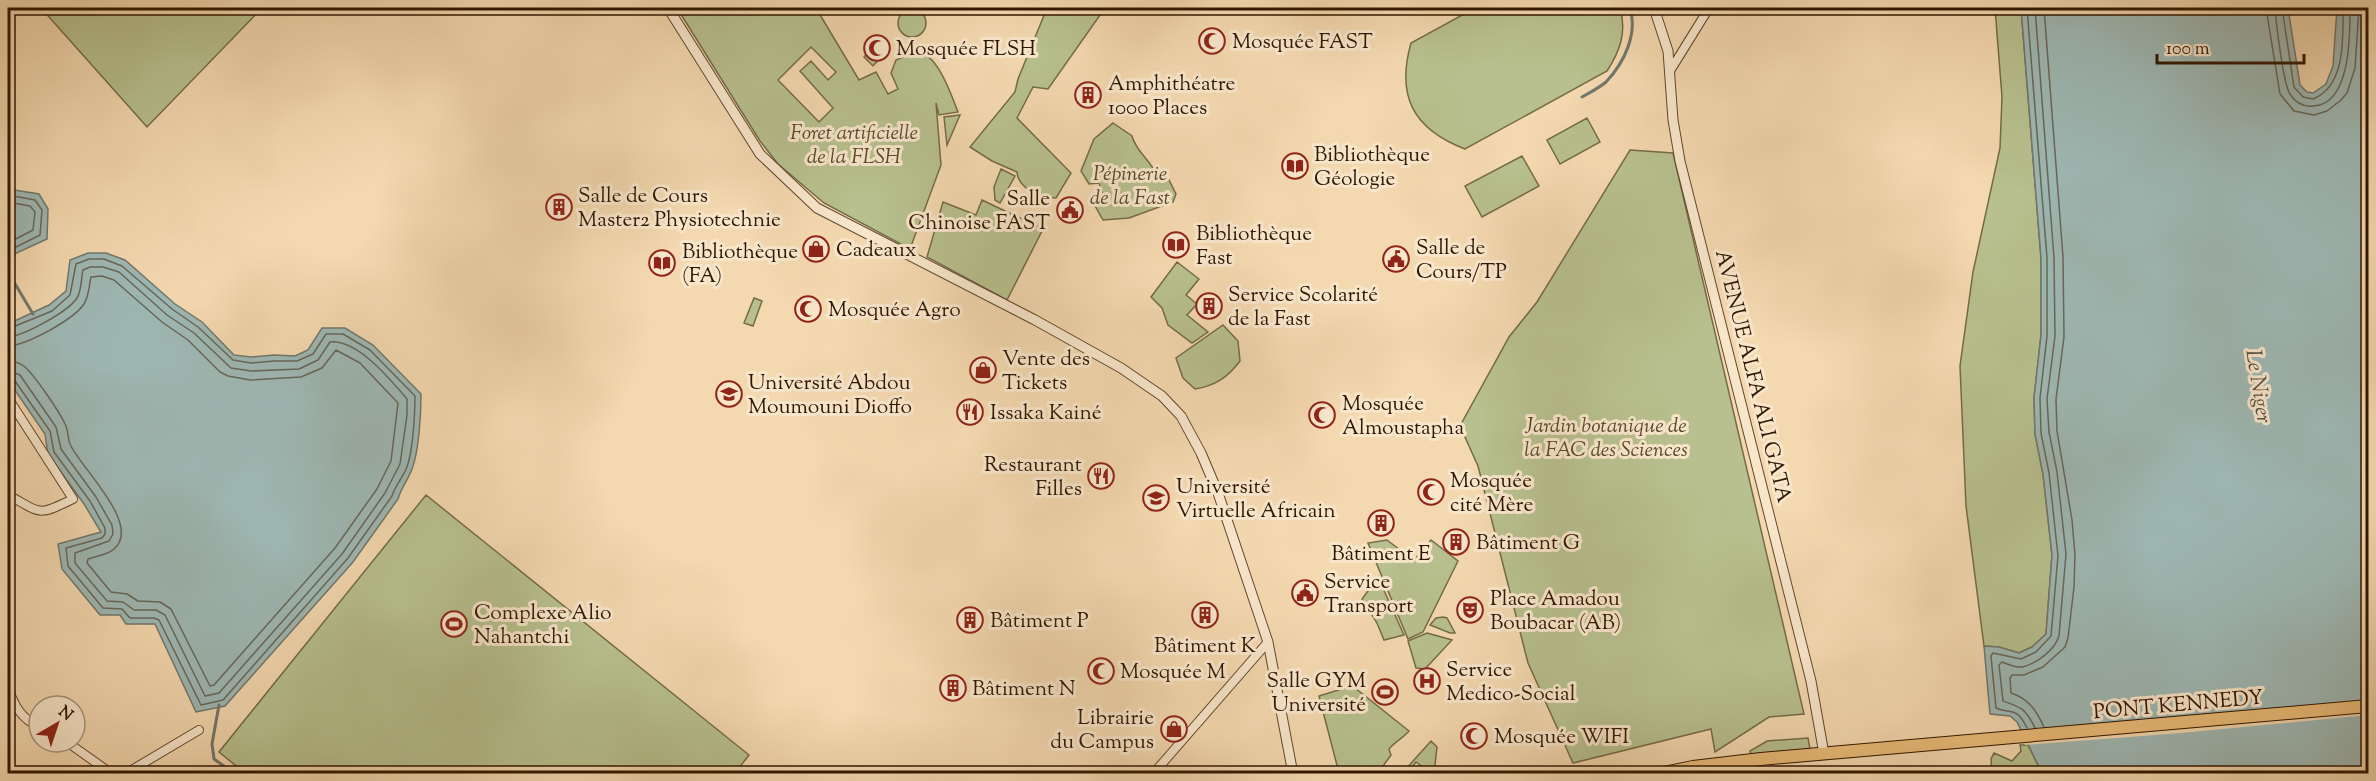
<svg xmlns="http://www.w3.org/2000/svg" width="2376" height="781" font-family="'Sorts Mill Goudy',serif">
<style>
.green{fill:#b7c08e;stroke:#746b47;stroke-width:1.5;fill-rule:evenodd}
.water{fill:#9eb8b4;stroke:#72776c;stroke-width:1.5}
.pier{fill:#f4d8af}
.lines{fill:none;stroke-linecap:round;stroke-linejoin:round}
.shore{stroke:#67675a;stroke-width:1.5}
.stream{stroke:#72776c;stroke-width:3}
.minor-casing{stroke:#61462c;stroke-width:10}
.tertiary-casing{stroke:#61462c;stroke-width:11}
.primary-casing{stroke:#301600;stroke-width:14}
.minor{stroke:#f8e6cb;stroke-width:8}
.tertiary{stroke:#f8e6cb;stroke-width:9}
.primary{stroke:#eabc78;stroke-width:12}
.labels{text-anchor:middle;stroke-width:6;stroke-linejoin:round;paint-order:stroke}
.poi-label{font-size:21px;fill:#301600;stroke:#f8e6cb;text-anchor:start}
.park-label{font-size:21px;font-style:italic;fill:#58492b;stroke:#f8e6cb}
.street-label{font-size:21px;fill:#301600;stroke:#f8e6cb}
.water-label{font-size:22px;font-style:italic;fill:#564f3f;stroke:#f8e6cb}
</style>
<rect width="100%" height="100%" fill="#f4d8af"/>
<filter id="stains"><feTurbulence type="fractalNoise" baseFrequency=".00333" numOctaves="4"/><feColorMatrix values="0 0 0 0 .2 0 0 0 0 .09 0 0 0 0 .02 0 0 0 .5 -.17"/></filter>
<radialGradient id="worn" r=".72"><stop offset=".6" stop-color="#630" stop-opacity="0"/><stop offset="1" stop-color="#630" stop-opacity=".3"/></radialGradient>
<!-- green -->
<path class="green" d="M41,8H262L147,127Z
M677,8H738L748,15L760,14L765,8H816L859,80L876,72L888,94L898,89L891,73L896,60C902,58 912,52 919,53C938,54 952,97 958,112L939,115L936,103L941,165L910,249L824,203L778,164L760,141ZM811,47L836,72L828,80L811,61L800,71L833,108L819,122L778,80Z
M1047,8H1105L1048,89L1033,87L1017,118L1071,173L1056,198C1041,198 1018,189 1017,172L992,161L970,147L1015,92L1018,79Z
M1475,8H1620C1627,32 1620,51 1607,71L1465,149C1413,129 1396,96 1411,43Z
M1995,8H2021L2041,258V335L2034,398L2035,434L2043,474L2052,555L2046,634L2032,647L2019,653L1999,647L1984,646L1966,506L1960,366L1973,272L2000,148L2002,97Z
M898 23a14 14 0 1 1 28 0a14 14 0 1 1-28 0Z
M871,49L881,57L873,66L864,57Z
M960,115L947,145L944,117Z
M1587,118L1600,142L1560,164L1547,140Z
M1113,123L1132,136C1136,153 1154,162 1158,179L1168,178L1176,194L1173,202L1129,218L1103,220L1094,204L1104,198L1099,183L1089,184L1081,171L1094,139Z
M1630,150L1673,153L1804,714L1769,717L1715,752L1711,729L1573,763L1528,663L1478,466L1460,426L1509,337L1537,302Z
M1522,156L1539,186L1482,217L1465,186Z
M1001,169L1015,176L1000,203L995,200L994,187Z
M982,200L1043,229L1007,300L927,257L943,202L976,215Z
M1177,262L1199,279L1186,295L1197,304L1187,315L1208,332L1192,343L1168,325L1162,308L1151,297Z
M754,298L762,301L753,326L744,323Z
M1223,325L1238,341L1240,361C1228,377 1215,386 1195,389L1183,378L1176,358Z
M426,495L749,755L735,773L246,774L219,752Z
M1387,540L1412,559L1416,558L1431,540L1458,561L1423,632L1408,639L1368,543Z
M1378,577L1404,635L1384,640L1377,623L1362,599Z
M1443,617L1447,618L1455,633H1450L1430,625L1436,618Z
M1427,633L1452,640L1425,669L1416,668L1408,641Z
M1348,687L1355,688L1409,731C1403,738 1396,741 1389,749L1391,755L1383,766L1392,773H1339L1319,696Z
M1808,738L1810,749L1751,754L1750,751L1767,741Z
M1431,741L1437,747L1435,765L1438,773H1431L1416,762L1408,772L1405,770Z
M2020,745H2028L2042,773H1992L1991,759L1994,753L2012,761L2021,751Z"/>
<!-- water -->
<path class="water" d="M2021,8H2288L2300,85L2307,92L2313,93L2326,84L2333,66L2337,8H2368V773H2042L2017,722L2010,716L1990,714L1984,646L1999,647L2019,653L2032,647L2046,634L2052,555L2043,474L2035,434L2034,398L2041,335V258Z
M8,189L39,194L48,209L47,239L8,257Z
M88,253H106L125,260L175,304L202,322L234,355L251,357L274,355L295,356L308,350L322,328H345L373,345L421,394C421,414 419,451 412,469C408,480 401,488 398,499L353,562L225,706L196,712L155,624H126L120,615H100L62,569L58,544L101,532L84,504L48,454L45,434L8,380V324L49,305L66,291L70,260Z"/>
<!-- pier -->
<path class="pier" d="M2368,702V715L2181,733L2025,745L2019,732Z"/>
<g class="lines">
<!-- shore -->
<path class="shore" d="M2035,8L2054,258L2055,336L2047,399L2049,432L2057,472L2066,554L2059,636C2055,650 2036,664 2022,667C2015,668 2008,664 2002,662L1999,665L2003,701C2021,707 2025,708 2035,728
M2044,8L2063,257L2064,337L2056,399L2057,431L2072,520L2075,555L2074,587L2068,638L2065,647L2043,667L2024,675H2012L2010,678L2011,693C2029,699 2036,710 2044,727
M2266,8L2280,94L2294,111L2314,115L2327,111L2341,100L2347,93L2355,68L2359,8
M2275,8C2276,21 2283,84 2290,94C2295,102 2303,107 2313,106C2351,105 2350,34 2350,8
M2282,8L2294,87L2303,97L2313,99C2346,86 2343,37 2343,8
M8,195L35,200L42,210L40,235L8,251
M8,202L30,206L35,212L33,230L8,243
M8,329L52,311L70,295L76,264L89,259H104L122,266L172,309L198,327L233,360L251,363L274,361H297L313,354L326,334H343L370,350L415,396C415,414 413,450 407,467C403,477 395,486 392,496L348,558L223,700L201,705L159,620L154,618H130L122,609L103,608L68,566L66,548L102,538L105,534V528L90,501L54,452L50,431L15,381L8,378
M8,337C23,336 68,312 77,298C82,290 81,278 83,270L90,267H103L119,272L167,315L194,333L231,368L251,371L299,369L318,360L330,342C357,339 390,379 407,399V415L400,464L385,493L342,554L219,693L205,696L165,615L156,610H134L123,602L107,601L75,563V553L109,541L113,534L112,525L96,497L61,449L56,427L20,375L8,370
M8,346C27,345 73,320 84,304C89,296 89,286 91,277L102,276L114,280L162,322L188,340L220,372L228,376L250,380L301,377L322,368L336,350L360,363L398,403L391,461L377,489L335,548L214,685L210,686L171,609L160,602L138,601L127,594L111,592L87,563L88,559C97,556 107,555 114,549C142,525 82,469 71,446C67,439 69,431 65,424C59,411 35,376 25,367C20,363 14,361 8,361
M2027,728C2016,706 2013,715 1996,708L1991,656L1993,653L2021,659L2036,652L2051,636L2058,556L2049,473L2041,433L2040,398L2047,336V258L2027,8"/>
<!-- stream -->
<path class="stream" d="M1582,97C1589,93 1599,88 1606,82C1624,63 1638,34 1630,8
M8,272L33,314
M219,705L212,744L214,759L235,774"/>
<!-- minor casing -->
<g class="minor-casing">
<path id="minor" d="M1670,71L1709,8
M8,398L73,499C36,517 42,513 8,495
M8,688C15,707 21,718 39,727
M67,742L112,774
M783,772L786,774
M125,774L199,730
M1153,774L1268,642"/>
</g>
<!-- tertiary casing -->
<g class="tertiary-casing">
<path id="tertiary" d="M668,8L760,154L817,208L1035,320L1121,368L1162,396L1181,416L1201,453L1218,493L1268,642L1293,774
M1654,8L1668,51L1673,120L1680,161L1811,681L1824,754"/>
</g>
<!-- primary casing -->
<g class="primary-casing">
<path id="primary" d="M1659,774L1693,767L1761,759L2368,706"/>
</g>
<!-- minor -->
<use href="#minor" class="minor"/>
<!-- tertiary -->
<use href="#tertiary" class="tertiary"/>
<!-- primary -->
<use href="#primary" class="primary"/>
</g>
<!-- icons -->
<defs>
<g id="mosque-ring" transform="scale(1.35)"><circle r="9.5" fill="#f8e6cb" stroke="#8f2418" stroke-width="1.5"/><path d="M3.5-4.9A6 6 0 1 0 3.5 4.9A5 5 0 1 1 3.5-4.9Z" fill="#8f2418"/></g>
<g id="building-ring" transform="scale(1.35)"><circle r="9.5" fill="#f8e6cb" stroke="#8f2418" stroke-width="1.5"/><path d="M-4-6H4V6H1V3H-1V6H-4ZM-2.5-4.3h1.7v1.8h-1.7ZM.8-4.3h1.7v1.8H.8ZM-2.5-1h1.7V.8h-1.7ZM.8-1h1.7V.8H.8Z" fill="#8f2418"/></g>
<g id="library-ring" transform="scale(1.35)"><circle r="9.5" fill="#f8e6cb" stroke="#8f2418" stroke-width="1.5"/><path d="M-6-4Q-3-5.5-.7-3.5V5Q-3 3-6 4ZM6-4Q3-5.5 .7-3.5V5Q3 3 6 4Z" fill="#8f2418"/></g>
<g id="civic-ring" transform="scale(1.35)"><circle r="9.5" fill="#f8e6cb" stroke="#8f2418" stroke-width="1.5"/><path d="M-.6-6.5H3V-4.5H.6V-3L4-1V1h2V6H-6V1h2V-1L-.6-3ZM-1.2 2.5V6h2.4V2.5Z" fill="#8f2418"/></g>
<g id="shop-ring" transform="scale(1.35)"><circle r="9.5" fill="#f8e6cb" stroke="#8f2418" stroke-width="1.5"/><path d="M-5-2.5h2.3a2.7 3.5 0 0 1 5.4 0H5L5.5 6h-11ZM-1.5-2.5h3a1.5 2.3 0 0 0-3 0Z" fill="#8f2418"/></g>
<g id="university-ring" transform="scale(1.35)"><circle r="9.5" fill="#f8e6cb" stroke="#8f2418" stroke-width="1.5"/><path d="M0-5L7-2L0 1L-7-2ZM-4 1L0 2.5L4 1V4Q0 6-4 4Z" fill="#8f2418"/></g>
<g id="restaurant-ring" transform="scale(1.35)"><circle r="9.5" fill="#f8e6cb" stroke="#8f2418" stroke-width="1.5"/><path d="M-5-6h1v4h1v-4h1v4h1v-4h1v5L-1.5 .5V6h-2V.5L-5-1ZM5-6V6H3V1.5H1.5Q1.5-4 5-6Z" fill="#8f2418"/></g>
<g id="theatre-ring" transform="scale(1.35)"><circle r="9.5" fill="#f8e6cb" stroke="#8f2418" stroke-width="1.5"/><path d="M-5-5.5Q0-4 5-5.5V0Q5 5 0 6Q-5 5-5 0ZM-3.3-2.5H-1v1.5H-3.3ZM1-2.5H3.3v1.5H1ZM-2.8 1Q0 5.5 2.8 1Z" fill="#8f2418"/></g>
<g id="stadium-ring" transform="scale(1.35)"><circle r="9.5" fill="#f8e6cb" stroke="#8f2418" stroke-width="1.5"/><path d="M0-5a6.5 5 0 1 0 0 10a6.5 5 0 1 0 0-10ZM-3.5-1.8h7v3.6h-7Z" fill="#8f2418"/></g>
<g id="hospital-ring" transform="scale(1.35)"><circle r="9.5" fill="#f8e6cb" stroke="#8f2418" stroke-width="1.5"/><path d="M-5-5h3v3.5h4V-5h3V5h-3V1.5h-4V5h-3Z" fill="#8f2418"/></g>
</defs>
<g fill-rule="evenodd">
<use href="#mosque-ring" x="1212" y="41"/>
<use href="#mosque-ring" x="877" y="48"/>
<use href="#building-ring" x="1088" y="95"/>
<use href="#library-ring" x="1295" y="166"/>
<use href="#building-ring" x="559" y="207"/>
<use href="#civic-ring" x="1070" y="210"/>
<use href="#library-ring" x="1176" y="245"/>
<use href="#shop-ring" x="816" y="249"/>
<use href="#civic-ring" x="1396" y="259"/>
<use href="#library-ring" x="662" y="263"/>
<use href="#building-ring" x="1209" y="306"/>
<use href="#mosque-ring" x="808" y="309"/>
<use href="#shop-ring" x="983" y="370"/>
<use href="#university-ring" x="729" y="394"/>
<use href="#restaurant-ring" x="970" y="412"/>
<use href="#mosque-ring" x="1322" y="415"/>
<use href="#restaurant-ring" x="1101" y="476"/>
<use href="#mosque-ring" x="1431" y="492"/>
<use href="#university-ring" x="1156" y="498"/>
<use href="#building-ring" x="1381" y="523"/>
<use href="#building-ring" x="1456" y="542"/>
<use href="#civic-ring" x="1305" y="593"/>
<use href="#theatre-ring" x="1470" y="610"/>
<use href="#building-ring" x="1205" y="615"/>
<use href="#building-ring" x="970" y="620"/>
<use href="#stadium-ring" x="454" y="624"/>
<use href="#mosque-ring" x="1101" y="671"/>
<use href="#hospital-ring" x="1427" y="681"/>
<use href="#building-ring" x="953" y="688"/>
<use href="#stadium-ring" x="1385" y="692"/>
<use href="#shop-ring" x="1174" y="729"/>
<use href="#mosque-ring" x="1474" y="736"/>
</g>
<g class="labels">
<!-- poi labels -->
<g class="poi-label">
<text x="1232" y="48">Mosquée FAST</text>
<text x="896" y="55">Mosquée FLSH</text>
<text x="1108" y="90">Amphithéatre<tspan x="1108" dy="24">1000 Places</tspan></text>
<text x="1314" y="161">Bibliothèque<tspan x="1314" dy="24">Géologie</tspan></text>
<text x="578" y="202">Salle de Cours<tspan x="578" dy="24">Master2 Physiotechnie</tspan></text>
<text x="1050" y="205" text-anchor="end">Salle<tspan x="1050" dy="24">Chinoise FAST</tspan></text>
<text x="1196" y="240">Bibliothèque<tspan x="1196" dy="24">Fast</tspan></text>
<text x="1416" y="254">Salle de<tspan x="1416" dy="24">Cours/TP</tspan></text>
<text x="836" y="256">Cadeaux</text>
<text x="682" y="258">Bibliothèque<tspan x="682" dy="24">(FA)</tspan></text>
<text x="1228" y="301">Service Scolarité<tspan x="1228" dy="24">de la Fast</tspan></text>
<text x="828" y="316">Mosquée Agro</text>
<text x="1002" y="365">Vente des<tspan x="1002" dy="24">Tickets</tspan></text>
<text x="748" y="389">Université Abdou<tspan x="748" dy="24">Moumouni Dioffo</tspan></text>
<text x="1342" y="410">Mosquée<tspan x="1342" dy="24">Almoustapha</tspan></text>
<text x="990" y="419">Issaka Kainé</text>
<text x="1082" y="471" text-anchor="end">Restaurant<tspan x="1082" dy="24">Filles</tspan></text>
<text x="1450" y="487">Mosquée<tspan x="1450" dy="24">cité Mère</tspan></text>
<text x="1176" y="493">Université<tspan x="1176" dy="24">Virtuelle Africain</tspan></text>
<text x="1476" y="549">Bâtiment G</text>
<text x="1381" y="560" text-anchor="middle">Bâtiment E</text>
<text x="1324" y="588">Service<tspan x="1324" dy="24">Transport</tspan></text>
<text x="1490" y="605">Place Amadou<tspan x="1490" dy="24">Boubacar (AB)</tspan></text>
<text x="474" y="619">Complexe Alio<tspan x="474" dy="24">Nahantchi</tspan></text>
<text x="990" y="627">Bâtiment P</text>
<text x="1205" y="652" text-anchor="middle">Bâtiment K</text>
<text x="1446" y="676">Service<tspan x="1446" dy="24">Medico-Social</tspan></text>
<text x="1120" y="678">Mosquée M</text>
<text x="1366" y="687" text-anchor="end">Salle GYM<tspan x="1366" dy="24">Université</tspan></text>
<text x="972" y="695">Bâtiment N</text>
<text x="1154" y="724" text-anchor="end">Librairie<tspan x="1154" dy="24">du Campus</tspan></text>
<text x="1494" y="743">Mosquée WIFI</text>
</g>
<!-- park labels -->
<g class="park-label">
<text x="854" y="139">Foret artificielle<tspan x="854" dy="24">de la FLSH</tspan></text>
<text x="1130" y="180">Pépinerie<tspan x="1130" dy="24">de la Fast</tspan></text>
<text x="1606" y="432">Jardin botanique de<tspan x="1606" dy="24">la FAC des Sciences</tspan></text>
</g>
<!-- street labels -->
<g class="street-label">
<text transform="translate(1754 376) rotate(76)" y="7">AVENUE ALFA ALI GATA</text>
<text transform="translate(2178 704) rotate(-5)" y="7">PONT KENNEDY</text>
</g>
<!-- water labels -->
<g class="water-label">
<text transform="translate(2260 386) rotate(81)" y="8">Le Niger</text>
</g>
</g>
<!-- margin -->
<rect width="2376" height="781" fill="none" stroke="#f4d8af" stroke-width="30"/>
<rect x="9" y="9" width="2358" height="763" fill="none" stroke="#301600" stroke-width="3"/>
<rect x="15" y="15" width="2346" height="751" fill="none" stroke="#301600" stroke-width="1.5"/>
<!-- north arrow -->
<g transform="translate(57 724) rotate(39)"><circle r="28" fill="#f8e6cb" stroke="#a8937a" stroke-width="1.5"/>
<path d="M0-4.5L10 22L0 15L-10 22Z" fill="#8f2418"/>
<text y="-9" font-size="16" font-weight="bold" text-anchor="middle" fill="#301600">N</text>
</g>
<!-- scale -->
<path d="M2157 54v9h147v-9" fill="none" stroke="#301600" stroke-width="3"/>
<text x="2166" y="54" font-size="18" fill="#301600" stroke="#f8e6cb" stroke-width="4.5" paint-order="stroke">100 m</text>
<rect width="100%" height="100%" filter="url(#stains)"/>
<rect width="100%" height="100%" fill="url(#worn)"/>
</svg>
